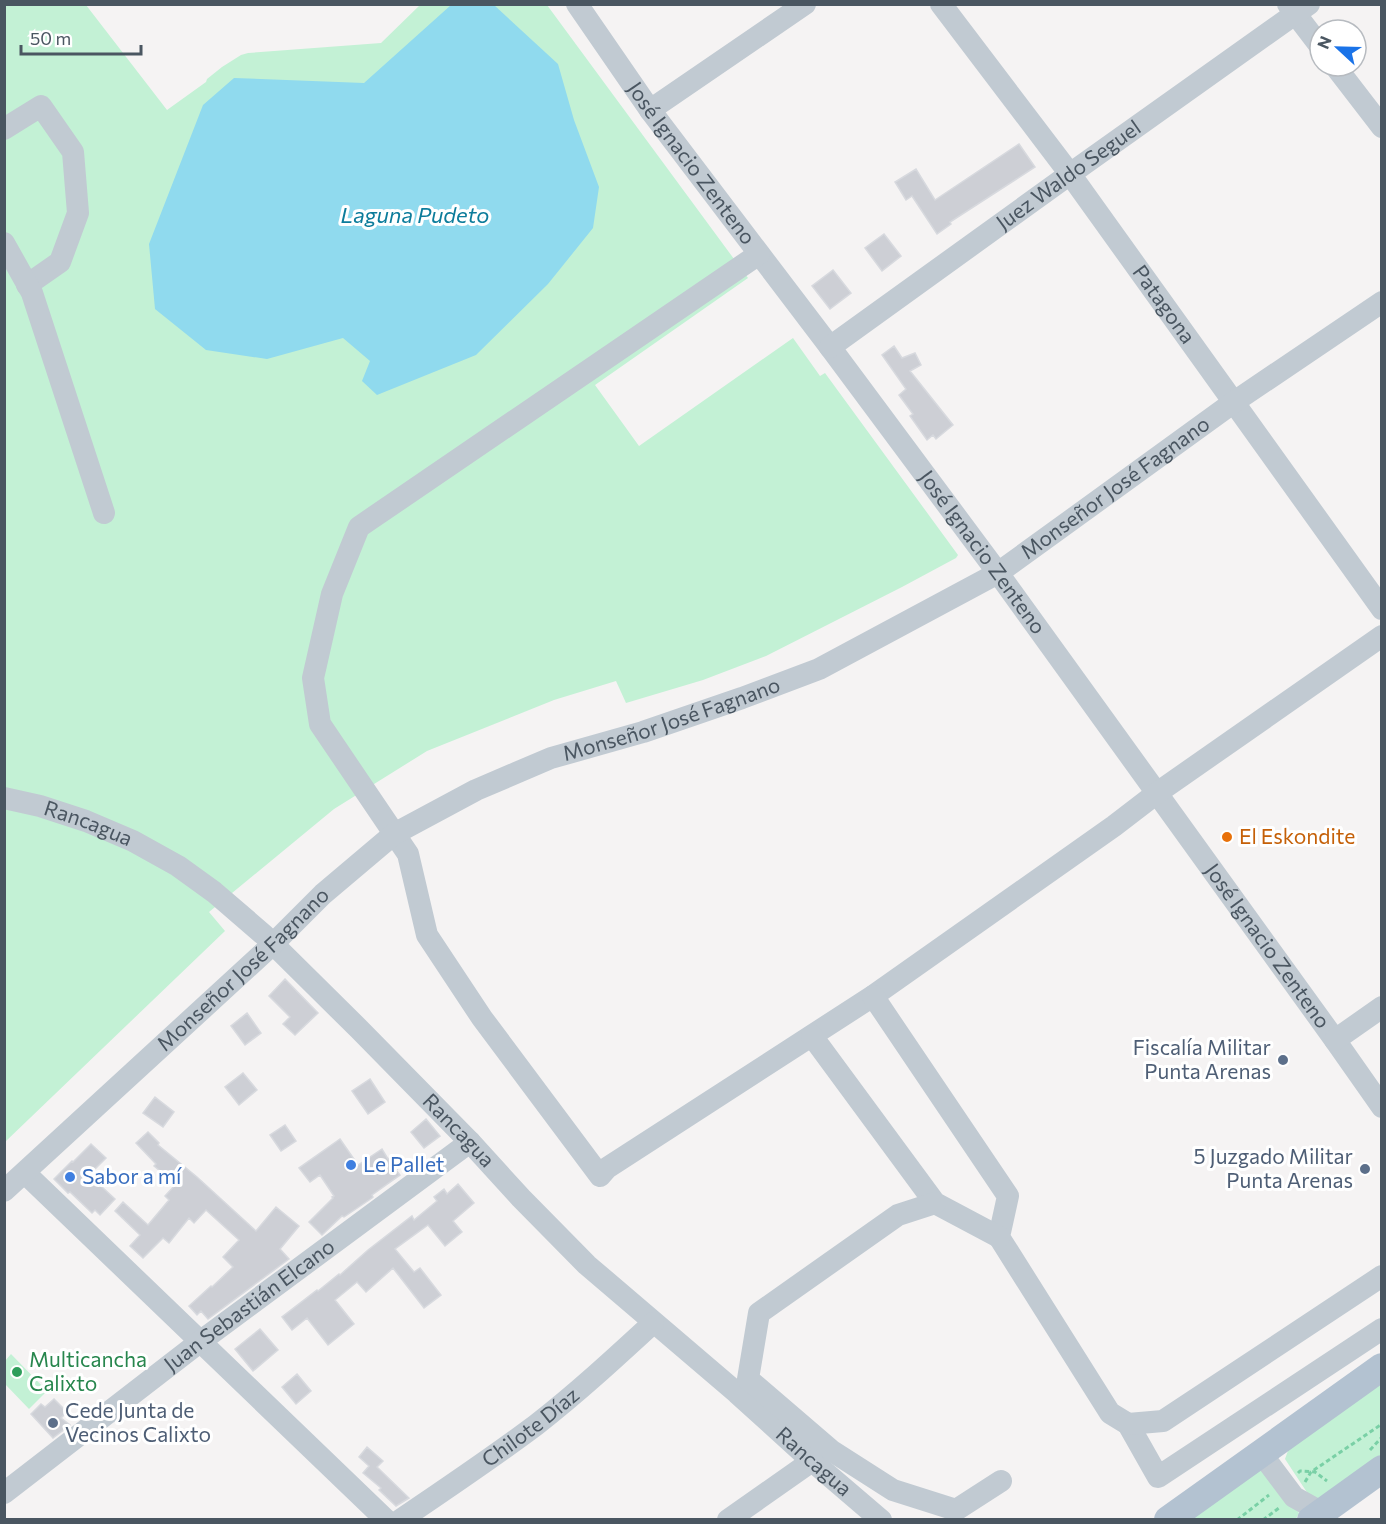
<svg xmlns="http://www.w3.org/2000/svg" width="1386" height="1524" font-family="Commissioner,sans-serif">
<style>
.green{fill:#c3f1d5}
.water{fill:#90daee}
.building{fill:#cdcfd5;stroke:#d7d9de;stroke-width:1.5}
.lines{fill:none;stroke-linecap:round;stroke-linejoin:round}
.path{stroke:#7ad0a6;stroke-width:3;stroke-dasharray:4.5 3;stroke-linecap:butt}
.minor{stroke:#c1cad2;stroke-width:22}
.major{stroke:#b3c2d1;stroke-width:28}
.food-dot{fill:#e8710a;stroke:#fff;stroke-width:2}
.service-dot{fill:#5c6f8a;stroke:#fff;stroke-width:2}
.shop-dot{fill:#3f7fe0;stroke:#fff;stroke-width:2}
.leisure-dot{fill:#2e9e5b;stroke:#fff;stroke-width:2}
.labels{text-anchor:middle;stroke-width:6;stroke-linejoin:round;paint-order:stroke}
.street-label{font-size:21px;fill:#4a5661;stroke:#fff}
.food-label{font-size:21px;fill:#c56008;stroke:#fff;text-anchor:start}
.service-label{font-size:21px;fill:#4e5e75;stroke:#fff;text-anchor:end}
.shop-label{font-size:21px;fill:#366cbe;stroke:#fff;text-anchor:start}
.leisure-label{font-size:21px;fill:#27864d;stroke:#fff;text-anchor:start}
.water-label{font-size:22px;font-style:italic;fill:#0c7c9b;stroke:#fff}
</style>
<rect width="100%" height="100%" fill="#f5f3f3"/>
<!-- green -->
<path class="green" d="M5,5H86L167,110L206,82L207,79L222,67L241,55L248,53L381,43L420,5H547L748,278L595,385L639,446L793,338L820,376L825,373L958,555L956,558L902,587L766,656L703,680L626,703L616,681L554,700L427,751L334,809L209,912L225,931L5,1142Z
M11,1354L47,1391L29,1409L5,1384V1361Z
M1381,1384V1463L1314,1503L1285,1459L1289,1448Z
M1258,1470L1270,1472L1299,1513L1296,1519L1188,1520Z"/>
<!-- water -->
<path class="water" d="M451,5H494L558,64L574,120L599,187L593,228L548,284L476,355L377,395L362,381L370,361L343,338L267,359L206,350L155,309L149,244L203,105L234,78L364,83Z"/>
<!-- building -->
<path class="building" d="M1019,144L1035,167L950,222L951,224L937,234L912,196L906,200L895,182L916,169L935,200Z
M884,234L901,256L882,271L865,248Z
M833,270L851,293L830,309L812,286Z
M894,346L902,358L915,353L921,365L910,371L953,425L936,439L933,435L927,440L910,416L913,414L899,395L906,389L882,355Z
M285,979L318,1013L295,1035L283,1024L290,1017L269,996Z
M247,1013L261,1033L245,1045L231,1026Z
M243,1073L257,1090L239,1105L225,1087Z
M370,1079L385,1102L368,1114L352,1091Z
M155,1097L174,1112L163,1127L143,1113Z
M426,1119L440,1136L424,1148L411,1132Z
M285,1125L296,1141L281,1151L270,1135Z
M148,1132L159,1143L158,1145L197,1177L256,1231L276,1207L299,1226L280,1249L289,1259L208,1319L201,1311L197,1315L189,1306L211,1286L212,1287L233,1267L223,1257L239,1240L206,1210L194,1223L189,1218L169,1243L163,1238L143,1258L130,1246L140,1235L115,1211L123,1202L148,1225L169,1200L165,1196L176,1184L154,1166L156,1164L136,1143Z
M340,1139L358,1165L382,1149L388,1159L393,1156L400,1167L396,1170L400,1175L372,1195L373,1197L372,1198L344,1217L342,1216L322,1235L309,1222L333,1198L332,1197L334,1196L320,1175L310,1182L299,1168Z
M91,1144L106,1158L89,1175L115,1199L100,1215L95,1210L92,1213L70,1192L68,1193L54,1179L72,1161L73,1162Z
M458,1184L474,1203L453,1221L462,1232L445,1246L428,1225L395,1249L414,1272L420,1268L441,1295L424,1308L393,1268L366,1292L357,1282L335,1300L354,1324L328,1345L307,1318L292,1330L282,1317L317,1290L318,1291L339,1274L340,1275L368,1250L412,1216L414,1220L437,1201L434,1197L444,1189L447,1194Z
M260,1329L278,1350L253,1371L235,1349Z
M297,1374L311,1391L296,1404L282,1387Z
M54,1399L67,1412L61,1418L70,1425L53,1438L31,1414L41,1404L45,1407Z
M367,1447L383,1461L377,1467L409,1498L396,1506L379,1490L381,1488L363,1473L369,1466L359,1457Z"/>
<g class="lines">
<!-- path -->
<path class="path" d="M1370,1450L1382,1437
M1298,1473L1300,1471L1315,1472L1327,1481
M1305,1482L1311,1472L1382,1424
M1237,1520L1269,1495
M1263,1520L1279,1508"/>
<!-- minor -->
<g class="minor">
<path id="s1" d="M577,4L650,110L830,347L998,573L1335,1040L1382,1107"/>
<path id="s2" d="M941,4L1070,174L1382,609"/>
<path d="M1288,4L1320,46"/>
<path d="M1335,66L1382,127"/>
<path d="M650,110L805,4"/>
<path d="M4,129L41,106L73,152L78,213L60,262L27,285"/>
<path d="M4,243L32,293L104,513"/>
<path d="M759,254L359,527L332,594L313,678L320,724L408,854L427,935L482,1018L600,1176L607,1168L873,996L1114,826L1157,793L1382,636"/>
<path id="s3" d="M830,347L1070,174L1309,4"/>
<path id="s4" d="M4,798L40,806L86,821L133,841L178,866L214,892L264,935L359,1029L470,1142L521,1198L587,1265L737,1393L812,1461L881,1520"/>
<path d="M873,996L1008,1196L999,1237L1110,1413L1128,1424L1158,1477L1382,1329"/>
<path d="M812,1036L935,1203L999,1237"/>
<path d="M1335,1040L1382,1007"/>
<path d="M25,1173L386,1520"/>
<path id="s5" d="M4,1191L272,945L323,894L394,834L476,790L551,758L643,732L742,698L819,669L998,573L1234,402L1382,302"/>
<path d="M935,1203L898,1215L759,1313L748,1379L832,1451L893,1490L956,1510L1001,1481"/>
<path d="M1128,1424L1163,1421L1382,1276"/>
<path d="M1261,1453L1294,1497L1321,1512L1326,1520"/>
<path id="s6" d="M4,1493L201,1341L470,1142"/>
<path id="s7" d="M400,1520C446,1489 492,1458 536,1425C577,1393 615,1358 653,1323"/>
<path d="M728,1520L812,1461"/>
</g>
<!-- major -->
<path class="major" d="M1168,1520L1382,1367
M1311,1520L1382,1469"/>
</g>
<!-- markers -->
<circle class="food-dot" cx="1227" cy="837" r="6"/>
<g class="service-dot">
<circle cx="1283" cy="1060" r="6"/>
<circle cx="1365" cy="1169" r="6"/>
<circle cx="53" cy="1423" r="6"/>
</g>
<g class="shop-dot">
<circle cx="351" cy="1165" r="6"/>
<circle cx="70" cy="1177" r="6"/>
</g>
<circle class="leisure-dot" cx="17" cy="1372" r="6"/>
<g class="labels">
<!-- street labels -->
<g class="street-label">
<text dy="7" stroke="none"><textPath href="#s1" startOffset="196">José Ignacio Zenteno</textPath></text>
<text dy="7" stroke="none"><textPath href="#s3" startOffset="294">Juez Waldo Seguel</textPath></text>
<text dy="7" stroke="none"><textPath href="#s2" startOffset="374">Patagona</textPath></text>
<text dy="7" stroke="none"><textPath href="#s5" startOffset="1334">Monseñor José Fagnano</textPath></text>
<text dy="7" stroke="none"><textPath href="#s1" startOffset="682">José Ignacio Zenteno</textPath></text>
<text dy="7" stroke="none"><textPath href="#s5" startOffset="830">Monseñor José Fagnano</textPath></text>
<text dy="7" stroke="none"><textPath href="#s4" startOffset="88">Rancagua</textPath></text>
<text dy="7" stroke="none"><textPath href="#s1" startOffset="1168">José Ignacio Zenteno</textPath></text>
<text dy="7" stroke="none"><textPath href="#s5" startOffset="326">Monseñor José Fagnano</textPath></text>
<text dy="7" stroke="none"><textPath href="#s4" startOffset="574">Rancagua</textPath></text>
<text dy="7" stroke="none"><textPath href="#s6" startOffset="309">Juan Sebastián Elcano</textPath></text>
<text dy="7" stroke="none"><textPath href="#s7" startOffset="160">Chilote Díaz</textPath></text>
<text dy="7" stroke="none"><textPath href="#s4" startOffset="1060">Rancagua</textPath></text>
</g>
<!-- food labels -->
<g class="food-label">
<text x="1239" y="844">El Eskondite</text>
</g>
<!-- service labels -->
<g class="service-label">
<text x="1271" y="1055">Fiscalía Militar<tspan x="1271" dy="24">Punta Arenas</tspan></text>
<text x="1353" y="1164">5 Juzgado Militar<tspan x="1353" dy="24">Punta Arenas</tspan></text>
<text x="65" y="1418" text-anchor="start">Cede Junta de<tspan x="65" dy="24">Vecinos Calixto</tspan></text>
</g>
<!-- shop labels -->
<g class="shop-label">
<text x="363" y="1172">Le Pallet</text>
<text x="82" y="1184">Sabor a mí</text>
</g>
<!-- leisure labels -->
<g class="leisure-label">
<text x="29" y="1367">Multicancha<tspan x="29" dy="24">Calixto</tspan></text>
</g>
<!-- water labels -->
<g class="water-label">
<text x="415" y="223">Laguna Pudeto</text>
</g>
</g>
<!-- border -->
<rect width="1386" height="1524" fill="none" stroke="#4a5661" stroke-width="12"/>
<!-- north arrow -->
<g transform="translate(1338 48) rotate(292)"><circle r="28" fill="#ffffff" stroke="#b7bbc0" stroke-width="1.5"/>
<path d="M0-4.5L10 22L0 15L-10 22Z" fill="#1a73e8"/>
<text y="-9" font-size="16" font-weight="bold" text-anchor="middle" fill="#4a5661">N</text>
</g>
<!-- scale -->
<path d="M21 45v9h120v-9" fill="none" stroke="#4a5661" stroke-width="3"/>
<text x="30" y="45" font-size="18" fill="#4a5661" stroke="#ffffff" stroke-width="4.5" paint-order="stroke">50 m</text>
</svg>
